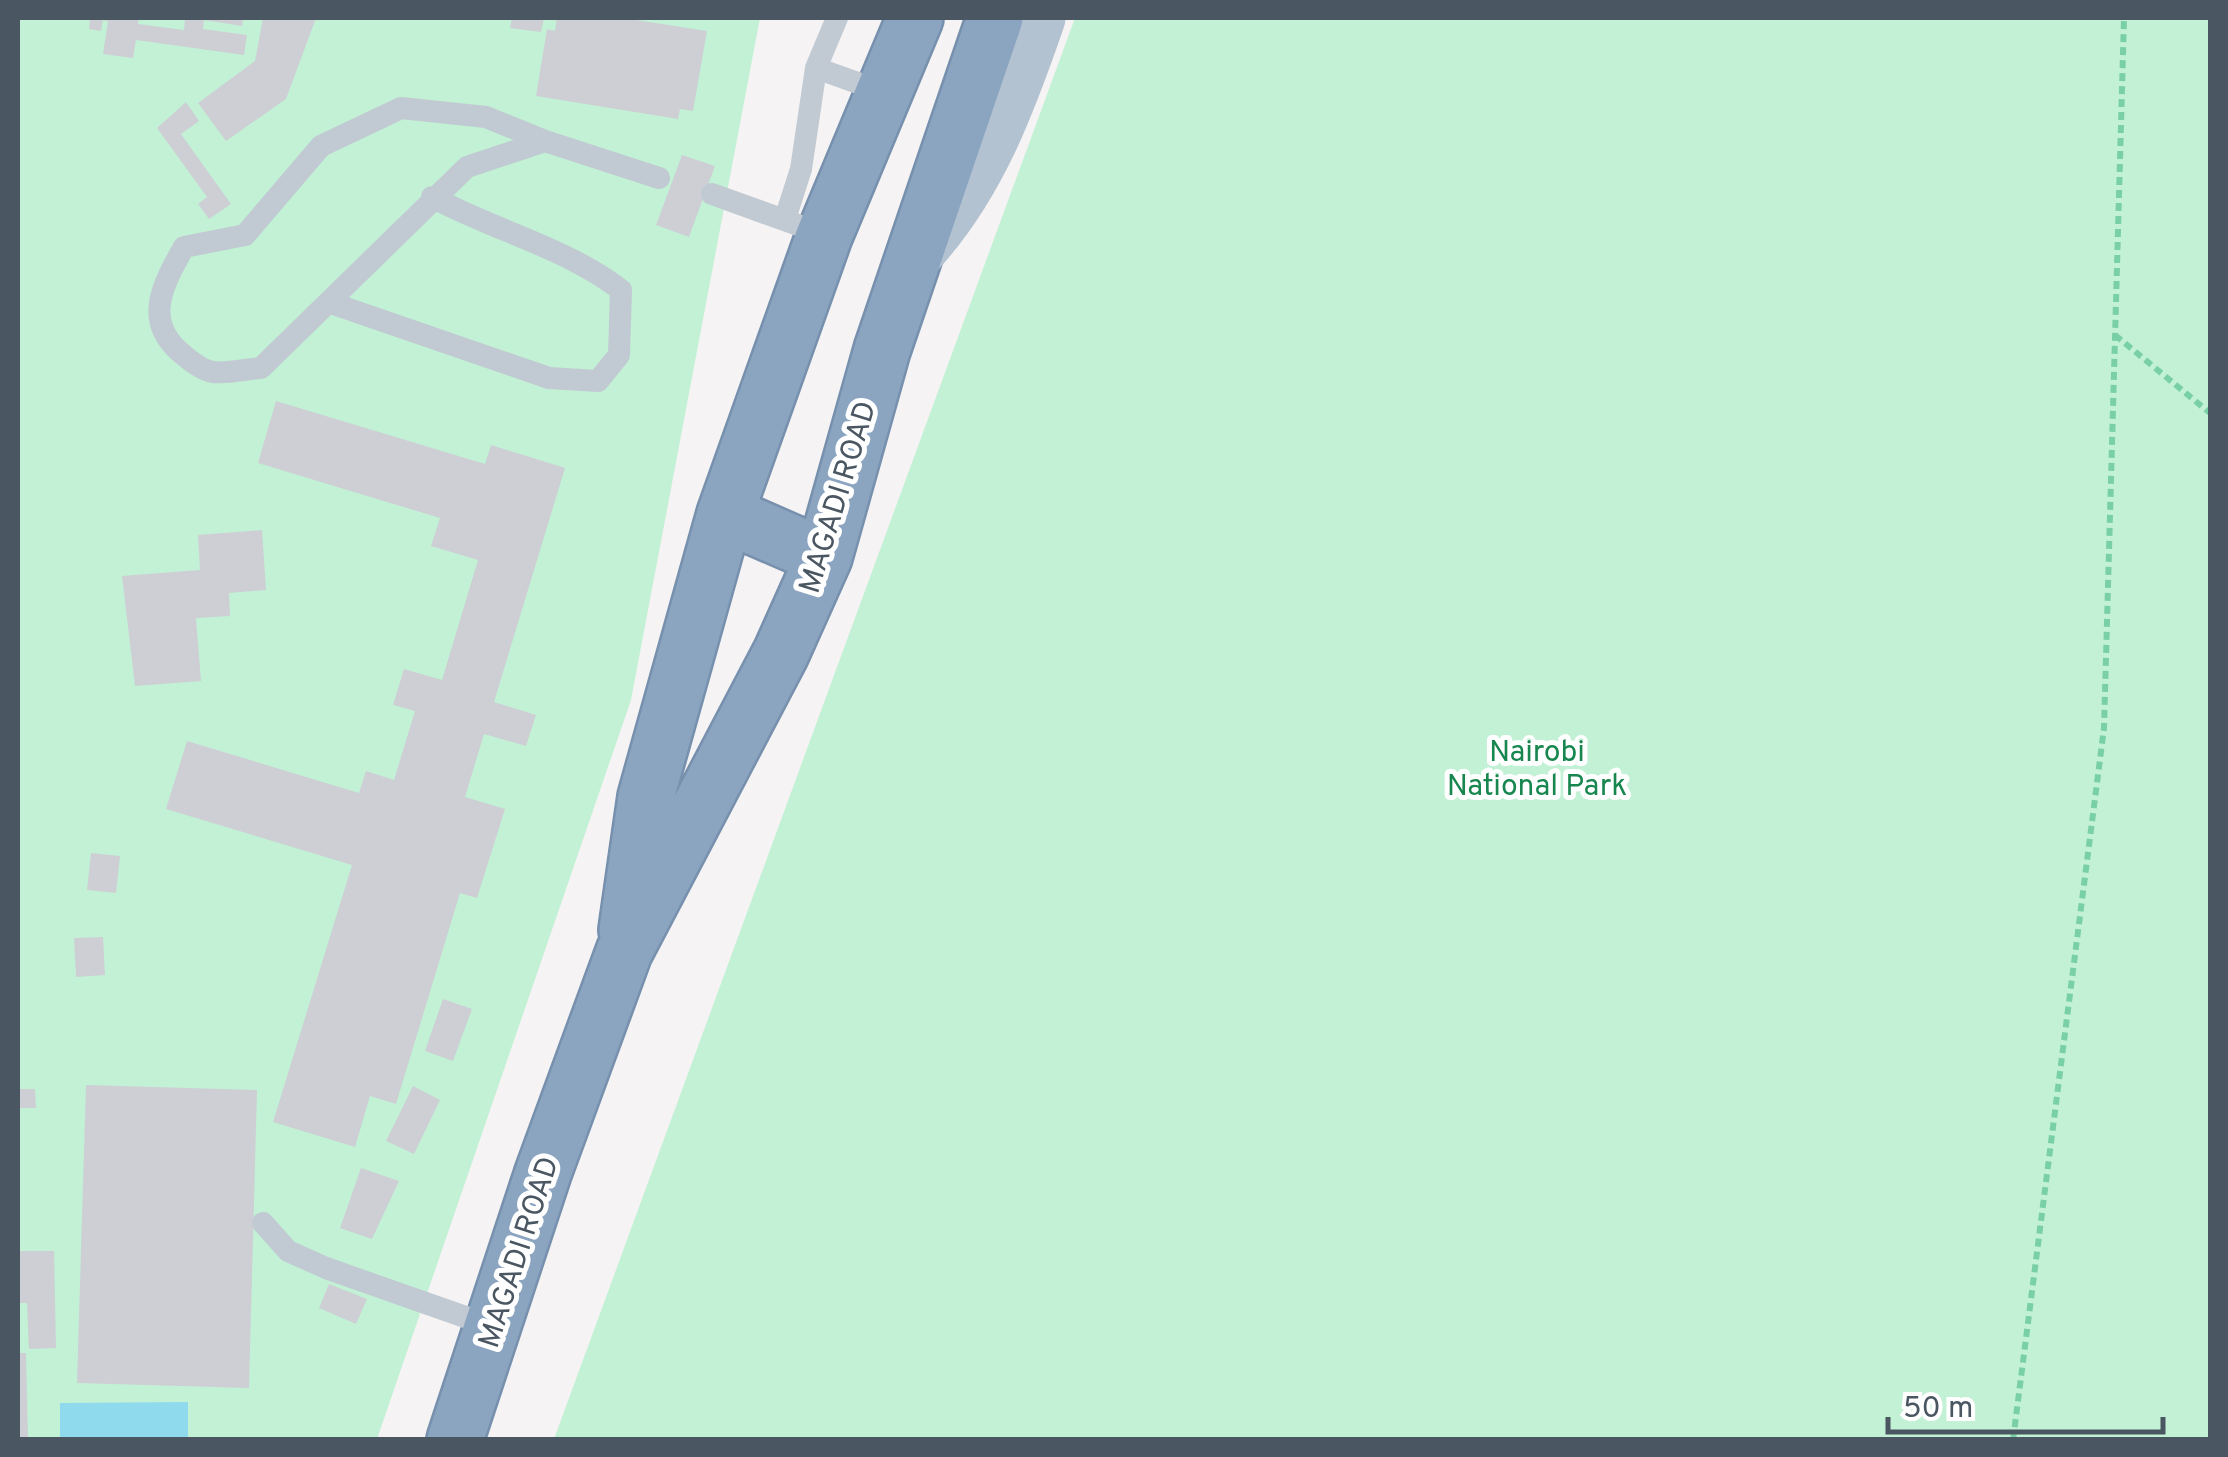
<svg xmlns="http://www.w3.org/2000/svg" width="2228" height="1457" font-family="Overpass,sans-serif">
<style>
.green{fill:#c3f1d5}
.water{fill:#90daee}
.building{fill:#cdcfd5}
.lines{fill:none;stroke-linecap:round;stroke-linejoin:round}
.highway-casing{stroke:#7690ad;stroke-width:60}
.path{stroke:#7ad0a6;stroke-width:6;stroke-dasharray:8 5;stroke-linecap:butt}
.lane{stroke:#c1cad2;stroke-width:22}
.primary{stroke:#b3c2d1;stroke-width:55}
.highway{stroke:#8ba5c1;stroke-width:55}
.labels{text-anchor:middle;stroke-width:10;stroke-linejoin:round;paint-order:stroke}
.street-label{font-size:30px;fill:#4a5661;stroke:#fff}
.park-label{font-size:30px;fill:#17864f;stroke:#fff}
</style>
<rect width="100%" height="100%" fill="#f5f3f3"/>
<!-- green -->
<path class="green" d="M18,18H760L631,700L377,1439H18Z
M1075,18H2210V1439H554Z"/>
<!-- water -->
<path class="water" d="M188,1402V1439H60V1403Z"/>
<!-- building -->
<path class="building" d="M90,18H139L138,24L184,30L185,18H243L242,26L204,20L203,29L247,35L244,55L136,40L133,58L103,54L108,21L103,20L101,31L89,29Z
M263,18H316L286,99L226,141L198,103L255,61Z
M512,18H544L541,32L510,28Z
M557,18H623L707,31L693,111L680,109L678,119L536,96L547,29L555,31Z
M186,102L199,121L181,134L231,204L209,219L198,204L207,197L157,128Z
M682,155L715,166L689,237L656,225Z
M276,401L485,464L491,445L565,468L494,702L536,715L526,746L484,734L465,797L505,809L477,898L460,893L396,1104L370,1096L355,1147L273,1122L352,865L166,809L187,741L359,793L366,771L394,780L415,711L393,705L404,669L442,680L478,560L431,546L440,518L258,463Z
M262,530L266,590L229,593L230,616L196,618L201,681L135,686L122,576L200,570L198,535Z
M91,853L120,856L116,893L87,890Z
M103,937L105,975L76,977L74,938Z
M443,999L472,1009L453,1061L425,1051Z
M86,1085L257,1090L249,1388L77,1383Z
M413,1086L440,1100L414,1154L386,1141Z
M18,1089H35L36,1108H18Z
M361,1168L399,1181L372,1239L340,1228Z
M18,1251H54L56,1348L29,1349L27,1303H18Z
M329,1284L367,1299L356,1324L319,1308Z
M18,1353H26L28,1440H18Z"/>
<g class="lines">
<!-- highway casing -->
<g class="highway-casing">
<path id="highway" d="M725,514L824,557
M627,930L646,797L725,514L824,236L915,18
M455,1440L543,1173L624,952L781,653L824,557L882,350L995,18"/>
</g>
<!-- path -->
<path class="path" d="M2115,335L2210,413
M2013,1440L2104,728L2124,18"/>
<!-- lane -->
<path class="lane" d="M816,68L883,92
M545,141L467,167L261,368C247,369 227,374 213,372C201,370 189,360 180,352C143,320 163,284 184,247L245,235L321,146L401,108L486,117L545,141L659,178
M712,194L798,225
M785,219L801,169L816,68L837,18
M331,303L549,378L598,381L619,355L621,290C567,248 493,230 432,197
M263,1223L288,1251L326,1268L491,1326"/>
<!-- primary -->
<path class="primary" d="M918,251C979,184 1009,102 1038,18"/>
<!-- highway -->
<use href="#highway" class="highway"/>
</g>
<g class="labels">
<!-- street labels -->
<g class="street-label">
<text transform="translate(837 497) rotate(-73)" y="10">MAGADI ROAD</text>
<text transform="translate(518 1252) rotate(-72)" y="10">MAGADI ROAD</text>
</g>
<!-- park labels -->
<g class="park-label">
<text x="1537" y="761">Nairobi<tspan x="1537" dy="34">National Park</tspan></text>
</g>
</g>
<!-- border -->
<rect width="2228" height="1457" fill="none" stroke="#4a5661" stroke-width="40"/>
<!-- scale -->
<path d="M1888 1417v15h275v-15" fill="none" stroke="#4a5661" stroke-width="5"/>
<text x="1903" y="1417" font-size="30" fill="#4a5661" stroke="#ffffff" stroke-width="8" paint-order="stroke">50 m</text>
</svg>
